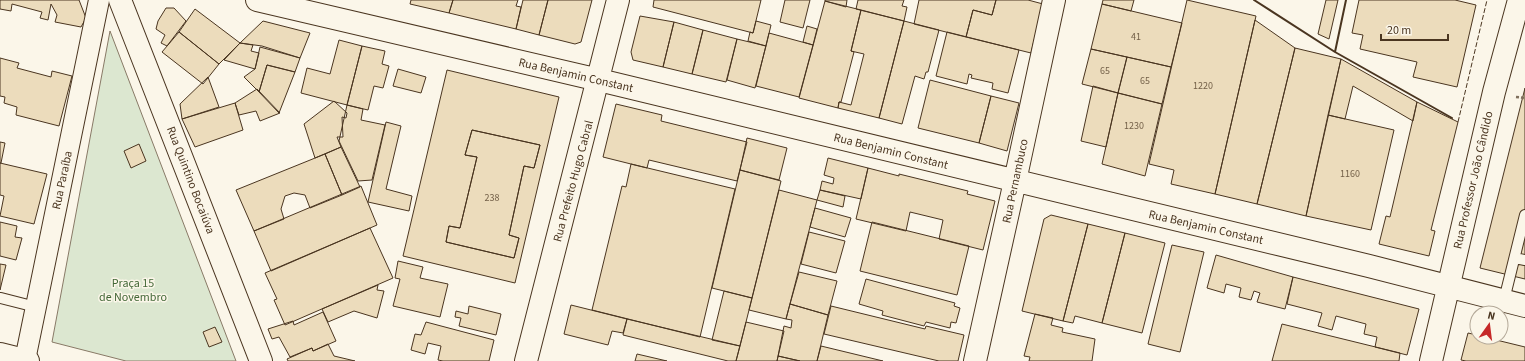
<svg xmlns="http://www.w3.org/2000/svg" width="1525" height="361" font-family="'Source Sans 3',sans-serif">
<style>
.green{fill:#dce7d0;stroke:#887966}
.building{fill:#ecdcbc;stroke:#4a3520;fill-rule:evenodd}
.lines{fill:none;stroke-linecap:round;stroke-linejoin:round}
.lane-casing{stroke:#4a3520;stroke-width:12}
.street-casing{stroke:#4a3520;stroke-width:22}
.secondary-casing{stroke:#4a3520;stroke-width:24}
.path{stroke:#7f6f5c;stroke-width:2.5;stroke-dasharray:3 2;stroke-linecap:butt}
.lane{stroke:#fbf6e9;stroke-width:10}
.street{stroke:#fbf6e9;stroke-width:20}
.secondary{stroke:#fbf6e9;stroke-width:22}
.fence{stroke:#4a3520;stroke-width:1;stroke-dasharray:5 2;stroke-linecap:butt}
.wall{stroke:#4a3520;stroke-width:2}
.labels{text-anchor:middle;stroke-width:3;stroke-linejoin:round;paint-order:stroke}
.number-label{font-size:10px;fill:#725f47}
.street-label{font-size:12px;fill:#4a3520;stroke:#fbf6e9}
.park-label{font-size:12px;fill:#436837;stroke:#fbf6e9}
</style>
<rect width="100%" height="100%" fill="#fbf6e9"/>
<!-- green -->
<path class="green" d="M110,31L236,361H126L52,342Z"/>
<!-- building -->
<path class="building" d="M0,0H79L86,18L81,27L55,22L57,15L51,4L48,20L40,18L42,12L12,4L11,11L0,9Z
M411,0H453L449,13L410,4Z
M453,0H518L516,6L521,7L516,29L449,13Z
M523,0H548L539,35L516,29Z
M548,0H592L581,42L575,44L539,35Z
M654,0H761L753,33L653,7Z
M785,0H810L803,28L780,22Z
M825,0H847L846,7L825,1Z
M858,0H904L902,6L907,7L904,21L856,9Z
M919,0H996L992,15L973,10L966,37L914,24Z
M996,0H1028L1043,4L1031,53L966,37L973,10L992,15Z
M1103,0H1134L1131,11L1102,4Z
M1187,0L1256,16L1215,194L1171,184L1174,170L1149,164Z
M1326,0H1338L1329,39L1318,34Z
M1359,0H1455L1476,5L1457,87L1413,77L1417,62L1360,49L1363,35L1352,33Z
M825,1L861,10L851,51L854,52L841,102H839L838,108L799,98Z
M1102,4L1182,23L1171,67L1091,49Z
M166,8H174L186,21L167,46L161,43L165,35L156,29L158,21Z
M195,9L240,43L219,64L179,32Z
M861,10L904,21L879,118L838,108L839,102L851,105L864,54L851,51Z
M640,16L674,22L663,67L633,60L631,52Z
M1255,20L1295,48L1257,204L1215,194Z
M263,21L310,33L300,58L262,46L240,43Z
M756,21L771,25L766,46L748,41L750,32L753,33Z
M904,21L939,30L928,72H926L924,79L915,76L902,124L879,118Z
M674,22L703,30L692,74L663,67Z
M807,26L817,29L813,45L803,42Z
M703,30L737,39L726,82L692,74Z
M179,32L219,64L203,84L162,52Z
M947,32L1019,50L1008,93L992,89L993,83L971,78L972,75L969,74L967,84L936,76Z
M769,33L813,45L799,97L756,86Z
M737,39L766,46L755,88L727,80Z
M339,40L362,46L347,105L301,93L307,68L330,74Z
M240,43L253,45L251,51L259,53L255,69L224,60Z
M362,46L385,51L382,64L389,66L383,88L374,86L368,110L347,105Z
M260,47L300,58L295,72L267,65L259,92L244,77L255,69Z
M1295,48L1341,59L1306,216L1257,204Z
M1091,49L1127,57L1118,93L1082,84Z
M1127,57L1171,67L1162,104L1118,93Z
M0,58L19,63L17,68L51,77L52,71L72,76L59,126L16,115L17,107L4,103L5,97L0,96Z
M1341,59L1417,102L1413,121L1353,86L1345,119L1328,115Z
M267,65L295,72L279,113L259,92Z
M398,69L426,77L421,93L393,86Z
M447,70L559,97L515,283L403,256ZM472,130L540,145L534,168L524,166L509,235L519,238L514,258L446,242L449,226L460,228L477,157L465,155Z
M208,77L219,107L182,119L180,104Z
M930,80L991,96L979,143L918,128Z
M1093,86L1118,93L1106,147L1081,141Z
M1525,88V279L1480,268Z
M257,89L280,113L260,121L256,111L239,115L235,103Z
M1118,93L1162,104L1145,176L1102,164Z
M991,96L1019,103L1007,151L979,143Z
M334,101L347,113L346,118L342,117L343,137H337L341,147L315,158L304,124Z
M1417,102L1458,122L1431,230L1435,231L1429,256L1379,244L1386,216L1390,217Z
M235,103L243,130L195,147L182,119Z
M616,104L662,115L661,121L747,142L737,181L649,160L647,168L603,157Z
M347,105L363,109L361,120L385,125L372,180L358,181L339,141Z
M1328,115L1394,130L1371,230L1306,216Z
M386,122L401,126L386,189L412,196L409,211L368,202Z
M472,130L540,145L534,168L524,166L509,235L519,238L514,258L446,242L449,226L460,228L477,157L465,155Z
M747,138L787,148L779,180L740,170Z
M0,142L5,143L1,163H0Z
M139,144L146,161L131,168L124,151Z
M341,147L360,187L342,195L325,154Z
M325,154L342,195L310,208L305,195L294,193L285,196L281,209L284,219L254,231L236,190Z
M828,158L868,168L861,199L820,190L822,181L833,184L834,178L824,175Z
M0,163L47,174L34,224L0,216L4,196L0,195Z
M631,164L735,189L700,337L592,310L622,186L626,187Z
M868,168L899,176V174L968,191L967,194L995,201L983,250L939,239L943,220L910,212L906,231L856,219Z
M740,170L781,181L752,298L712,288Z
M361,186L377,225L271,271L254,231Z
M779,190L817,200L786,319L749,310Z
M820,190L845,196L843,207L817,200Z
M815,208L851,218L845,237L810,227Z
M1051,215L1088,224L1063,321L1022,311L1044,219Z
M0,222L17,226L15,237L22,238L16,260L0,256Z
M872,222L969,246L957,295L860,271Z
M1088,224L1125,233L1102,323L1075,316L1073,323L1063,321Z
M370,228L393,278L285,325L274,300L277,299L265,273Z
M809,232L845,241L836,273L801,264Z
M1125,233L1165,243L1142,333L1102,323Z
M1172,245L1204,252L1180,352L1148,344Z
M1216,255L1293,277L1285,309L1257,302L1260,293L1254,291L1251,300L1239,297L1241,288L1226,284L1224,293L1207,288Z
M398,261L423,267L420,278L448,284L440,317L393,306L400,279L395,278Z
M0,264L6,265L0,290Z
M799,272L837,281L828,315L790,304Z
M1293,277L1419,309L1407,355L1375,347L1377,337L1364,334L1366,324L1336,316L1332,330L1318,326L1322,313L1287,304Z
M866,279L955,303L954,306L960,308L956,323L951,322L950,328L926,322L924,326L882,315L883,311L859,304Z
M378,285L377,290L384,291L377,318L354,311L328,322L322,309Z
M724,291L752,298L740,346L712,340Z
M790,304L828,315L817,361H800L778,356L784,326L791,328L792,320L786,319Z
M571,305L627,319L623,333L612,331L608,345L564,334Z
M469,306L501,314L496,335L459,326L461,318L455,317L456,311L468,314Z
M831,306L925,329L926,326L964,335L958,361H939L824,334Z
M323,312L336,341L313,351L312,348L290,357L279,337L272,339L268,329L293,321L294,325Z
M1035,314L1053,318L1051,325L1063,328L1062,332L1095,339L1092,361H1029L1030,357L1024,356Z
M627,319L740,346L736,361H728L623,335Z
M426,322L494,340L489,361H443L438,360L441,346L428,343L425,354L411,350L415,334L421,335Z
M746,322L784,331L777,361H736Z
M1282,324L1400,353L1399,361H1272Z
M215,327L222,342L209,347L203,332Z
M1468,333L1477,335V337H1484L1525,347V361H1466L1461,360Z
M328,344L334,356L355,361H288L287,359L312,348L313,351Z
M821,346L883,361H817Z
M637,354L667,361H635Z
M778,356L800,361H777Z"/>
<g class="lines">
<!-- lane casing -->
<g class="lane-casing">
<path id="lane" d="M1515,258L1525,260
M1,298L36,307
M1504,300L1525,215"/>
</g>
<!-- street casing -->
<g class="street-casing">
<path id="street" d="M25,360L99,0"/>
</g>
<!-- secondary casing -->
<g class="secondary-casing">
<path id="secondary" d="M120,0L261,361
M257,0L599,80L1369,266L1525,306
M0,354L28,361
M526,361L618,0
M975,361L1015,181L1054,0
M1431,361L1494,92L1519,0"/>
</g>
<!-- path -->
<path class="path" d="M1516,97L1525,98"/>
<!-- lane -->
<use href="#lane" class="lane"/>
<!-- street -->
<use href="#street" class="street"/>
<!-- secondary -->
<use href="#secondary" class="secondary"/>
<!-- fence -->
<path class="fence" d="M1458,122L1487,0"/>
<!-- wall -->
<path class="wall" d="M1254,0L1335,52
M1346,0L1335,52L1452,118"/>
</g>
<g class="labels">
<!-- number labels -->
<g class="number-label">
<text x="1136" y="40">41</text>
<text x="1105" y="74">65</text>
<text x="1145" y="84">65</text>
<text x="1203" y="89">1220</text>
<text x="1134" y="129">1230</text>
<text x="1350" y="177">1160</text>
<text x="492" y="201">238</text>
</g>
<!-- street labels -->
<g class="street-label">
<text transform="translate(576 75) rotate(13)" y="4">Rua Benjamin Constant</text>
<text transform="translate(891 151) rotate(14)" y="4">Rua Benjamin Constant</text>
<text transform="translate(62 180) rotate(-78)" y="4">Rua Paraíba</text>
<text transform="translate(191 180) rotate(69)" y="4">Rua Quintino Bocaiúva</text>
<text transform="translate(1473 180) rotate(-77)" y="4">Rua Professor João Cândido</text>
<text transform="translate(573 181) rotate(-75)" y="4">Rua Prefeito Hugo Cabral</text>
<text transform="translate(1015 181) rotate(-78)" y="4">Rua Pernambuco</text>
<text transform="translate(1206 227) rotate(13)" y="4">Rua Benjamin Constant</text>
</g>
<!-- park labels -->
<g class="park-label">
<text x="133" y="287">Praça 15<tspan x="133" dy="14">de Novembro</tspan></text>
</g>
</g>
<!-- north arrow -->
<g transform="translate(1489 325) rotate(14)"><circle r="19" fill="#fbf6e9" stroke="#b4a999"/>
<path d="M0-3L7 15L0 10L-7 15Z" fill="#c62828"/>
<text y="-6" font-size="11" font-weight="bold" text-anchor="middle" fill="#4a3520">N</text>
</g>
<!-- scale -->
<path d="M1381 34v6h67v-6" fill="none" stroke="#4a3520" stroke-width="2"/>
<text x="1387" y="34" font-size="12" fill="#4a3520" stroke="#fbf6e9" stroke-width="3" paint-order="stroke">20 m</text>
</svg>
